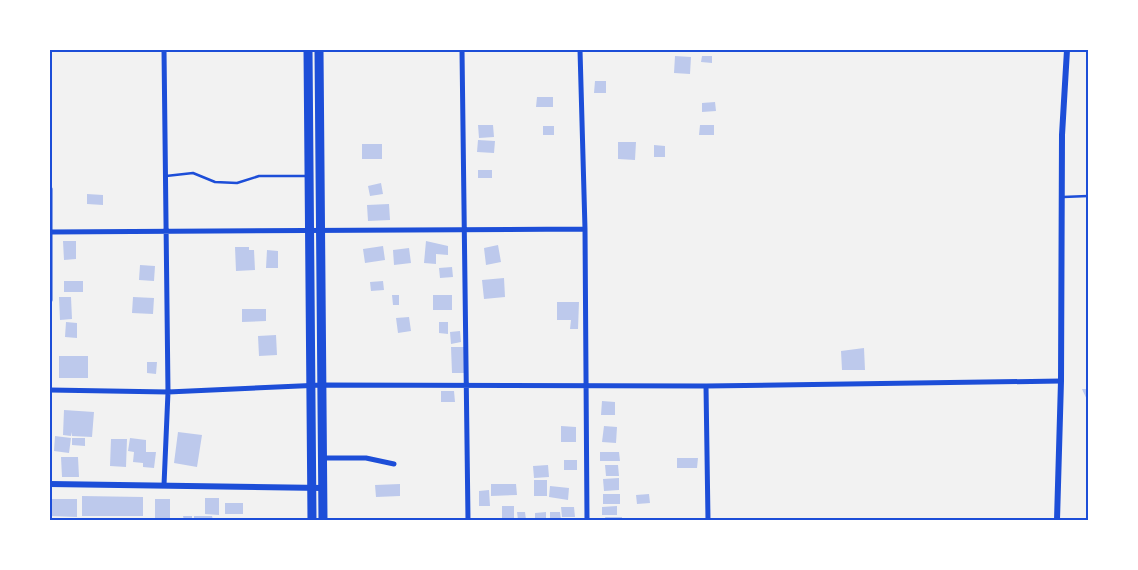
<svg xmlns="http://www.w3.org/2000/svg" width="1138" height="570" font-family="Lato,sans-serif">
<style>
.building{fill:#bdc9ec}
.lines{fill:none;stroke-linecap:round;stroke-linejoin:round}
.service{stroke:#1d4ed8;stroke-width:2.5}
.minor{stroke:#1d4ed8;stroke-width:5}
.tertiary{stroke:#1d4ed8;stroke-width:6}
.trunk{stroke:#1d4ed8;stroke-width:9}
.neatline{fill:none;stroke:#1d4ed8;stroke-width:2}
</style>
<rect width="100%" height="100%" fill="#f2f2f2"/>
<!-- building -->
<path class="building" d="M675,56L691,57L690,74L674,73Z
M702,56H712V63L701,62Z
M595,81H606V93H594Z
M537,97H553V107H536Z
M715,102L716,111L702,112V103Z
M478,125H493L494,137L479,138Z
M700,125H714V135H699Z
M543,126H554V135H543Z
M478,140L495,141L494,153L477,152Z
M618,142H636L635,160L618,159Z
M362,144H382V159H362Z
M654,145L665,146V157H654Z
M478,170H492V178H478Z
M381,183L383,194L370,196L368,186Z
M87,194L103,195V205L87,204Z
M389,204L390,220L368,221L367,205Z
M63,241H76V259L64,260Z
M426,241L448,246V255L436,254V264L424,263Z
M498,245L501,262L486,265L484,248Z
M383,246L385,260L365,263L363,249Z
M235,247H249V250H254L255,270L236,271Z
M409,248L411,263L394,265L393,250Z
M267,250L278,251V268H266Z
M140,265L155,266L154,281L139,280Z
M452,267L453,277L440,278L439,268Z
M504,278L505,297L484,299L482,280Z
M64,281H83V292H64Z
M383,281L384,290L371,291L370,282Z
M392,295H399V305H393Z
M433,295H452V310H433Z
M59,297H71L72,319L60,320Z
M133,297L154,298L153,314L132,313Z
M557,302H579L578,329H570L571,320H557Z
M242,309H266V321L242,322Z
M409,317L411,331L398,333L396,318Z
M66,322L77,323V338L65,337Z
M439,322H448V334L439,333Z
M460,331L461,342L451,344L450,332Z
M276,335L277,355L259,356L258,336Z
M451,347H465L466,373H452Z
M864,348L865,370H842L841,351Z
M59,356H88V378H59Z
M147,362H157L156,374L147,373Z
M1082,389H1088V402Z
M441,391H454L455,402H441Z
M602,401L615,402V415H601Z
M64,410L94,412L92,437L72,436V432L71,436L63,435Z
M561,426L576,427V442H561Z
M604,426L617,427L616,443L602,442Z
M178,432L202,435L197,467L174,463Z
M55,436L71,438L69,453L54,451Z
M72,438H85V446L72,445Z
M130,438L146,440V452H156L154,468L143,467V463L133,462L134,452L128,451Z
M111,439H127L126,467L110,466Z
M600,452H619L620,461H600Z
M61,457H78L79,477H62Z
M677,458H698L697,468H677Z
M564,460H577V470H564Z
M548,465L549,477L534,478L533,466Z
M605,465H618L619,476H606Z
M619,478V490L604,491L603,479Z
M534,480H547V496H534Z
M400,484V496L376,497L375,485Z
M491,484H516L517,495L491,496Z
M550,486L569,488L568,500L549,497Z
M489,490L490,506H479V491Z
M603,494H620V504H603Z
M649,494L650,503L637,504L636,495Z
M82,496L143,497V516H82Z
M205,498H219V515L205,514Z
M51,499H77V517L51,516Z
M155,499H170V520H155Z
M225,503H243V514H225Z
M502,506H514V520H502Z
M617,506V515H602V507Z
M561,507H574L575,517H562Z
M517,512H525L526,520H518Z
M546,512V520H535V513Z
M550,512H560L561,520H550Z
M183,516H192V520H184Z
M194,516H212L213,520H194Z
M605,517H622V520H606Z
M478,518H494V520H478Z"/>
<g class="lines">
<!-- service -->
<path class="service" d="M166,176L193,173L215,182L237,183L259,176H307
M1063,197L1088,196"/>
<!-- minor -->
<path class="minor" d="M462,50L468,520
M580,50L585,229L587,520
M50,189V300
M50,232L585,229
M706,386L708,520
M50,390L168,392L322,385L706,386L1061,381
M323,458H366L394,464
M164,485L168,392L164,50"/>
<!-- tertiary -->
<path class="tertiary" d="M50,484L323,488
M1057,520L1061,381L1062,135L1067,50"/>
<!-- trunk -->
<path class="trunk" d="M308,50L312,520
M319,50L323,520"/>
</g>
<!-- border -->
<rect width="1138" height="570" fill="none" stroke="#ffffff" stroke-width="102"/>
<rect x="51" y="51" width="1036" height="468" class="neatline"/>
</svg>
